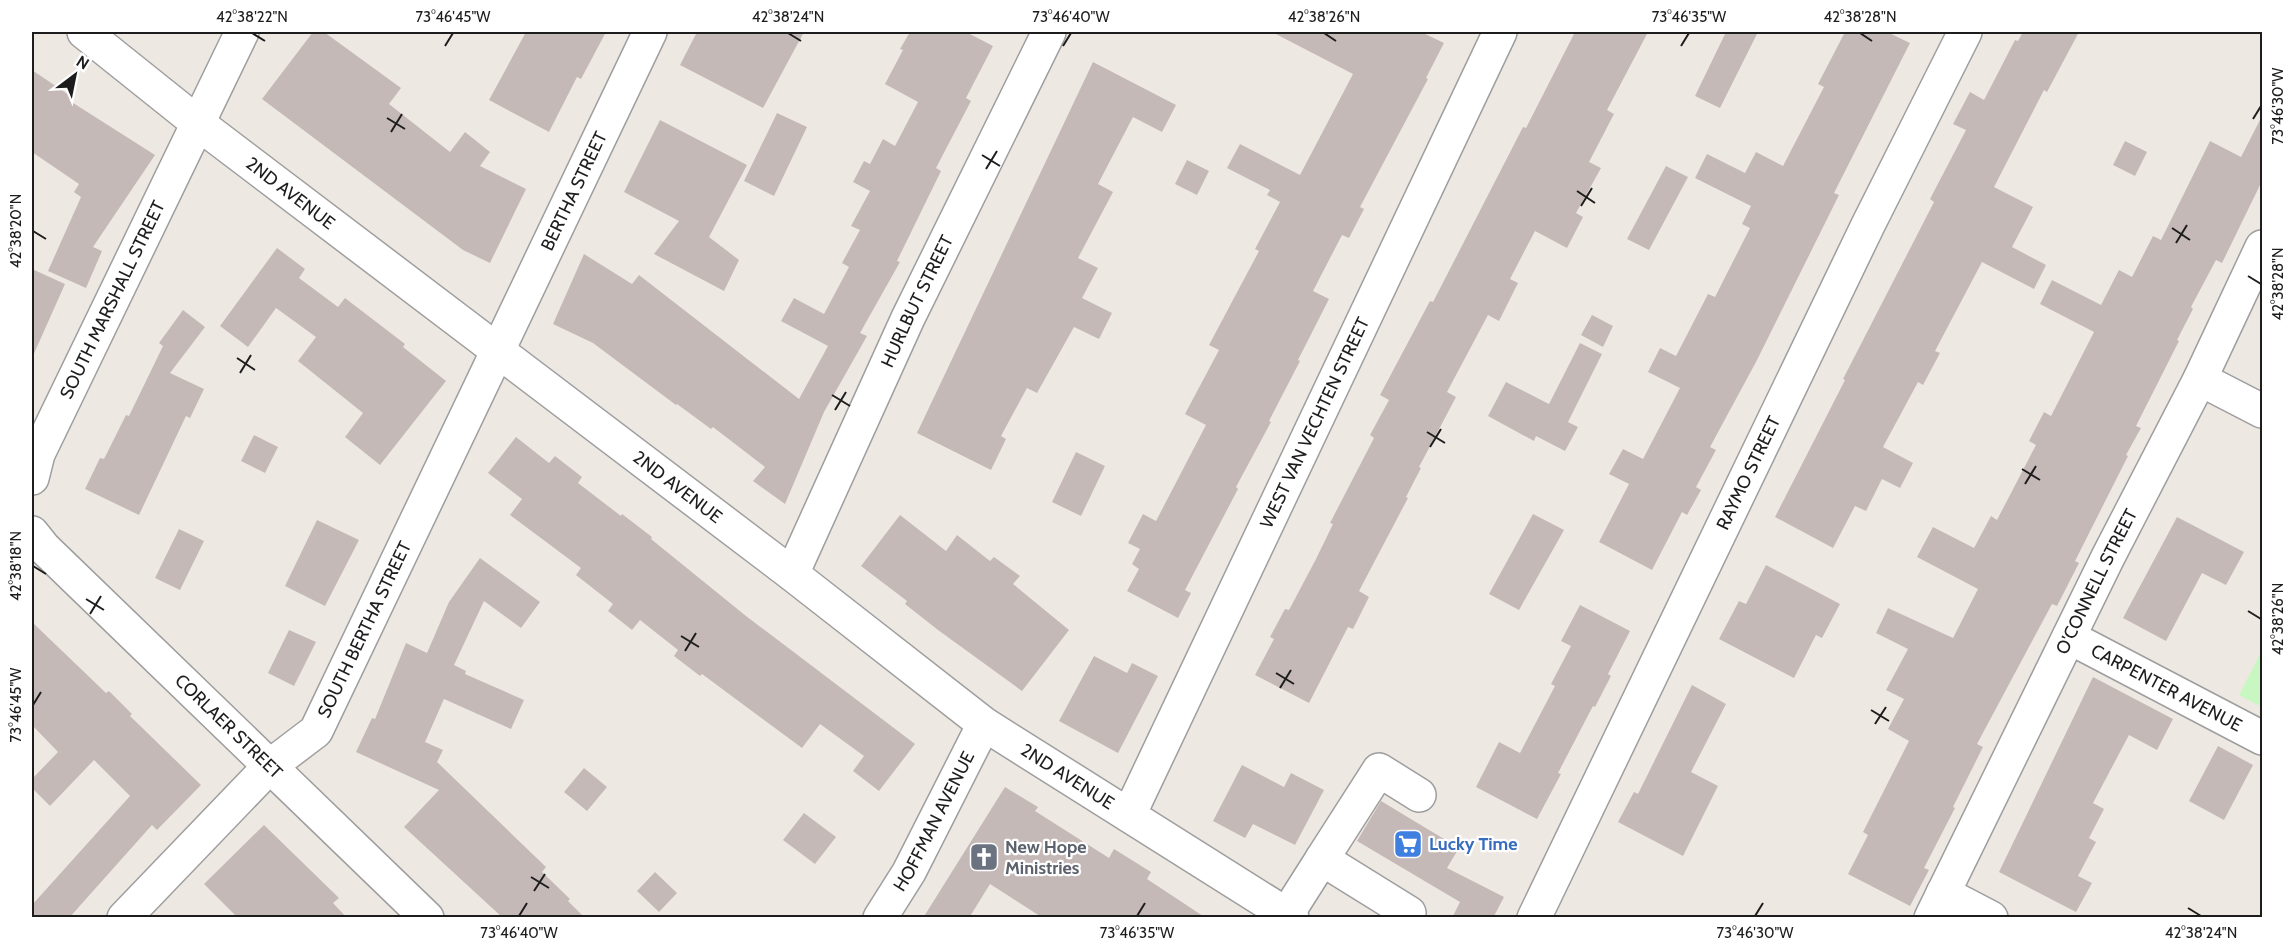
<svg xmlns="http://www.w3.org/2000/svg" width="2294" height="949" font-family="Cabin,sans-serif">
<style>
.park{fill:#c8f7c1}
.building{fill:#c5b9b7}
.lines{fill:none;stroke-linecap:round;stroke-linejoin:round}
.minor-casing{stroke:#9e9e9e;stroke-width:36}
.minor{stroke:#fff;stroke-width:33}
.ticks{fill:none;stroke:#1d1d1d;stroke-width:2}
.labels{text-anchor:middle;stroke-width:4.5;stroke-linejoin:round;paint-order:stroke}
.street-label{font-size:18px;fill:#1d1d1d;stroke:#fff}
.shop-label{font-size:18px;font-weight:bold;fill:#366cbe;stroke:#fff;text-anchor:start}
.worship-label{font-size:18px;font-weight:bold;fill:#5b616d;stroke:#fff;text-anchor:start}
.neatline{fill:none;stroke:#1d1d1d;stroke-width:2}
.ticks-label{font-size:15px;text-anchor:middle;fill:#1d1d1d}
</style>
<rect width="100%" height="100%" fill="#eee8e3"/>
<!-- park -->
<path class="park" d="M2262,650V707L2239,695Z"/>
<!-- building -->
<path class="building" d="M313,32H324L401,88L389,104L450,152L465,132L490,152L480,166L526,189L490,263L463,250L262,99Z
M526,32H606L581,79L577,77L549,132L489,100Z
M697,32H804L763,108L680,65Z
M910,32H966L993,46L966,98L971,101L936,168L941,171L897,261L900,262L860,333L867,336L824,412L785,504L753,481L765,467L713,427L711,429L677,404L676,405L593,343L553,324L584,254L632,284L639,275L799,399L828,346L781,321L794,298L824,314L849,267L842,263L860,230L851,226L870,191L853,182L864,161L870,164L883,139L895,146L918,102L885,84L903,50L900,49Z
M1272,32H1421L1444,43L1426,78L1428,79L1360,207L1364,209L1349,238L1342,235L1313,291L1329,299L1298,360L1300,361L1269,421L1271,422L1236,487L1238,489L1185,590L1191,593L1178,618L1127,591L1139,569L1132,564L1140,549L1128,543L1143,514L1156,521L1206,425L1185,414L1219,350L1209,345L1259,251L1255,249L1280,202L1267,195L1270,190L1227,168L1240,144L1300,175L1353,74Z
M1575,32H1648L1607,110L1614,114L1589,162L1601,168L1576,213L1583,217L1567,248L1535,231L1510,279L1518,283L1499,321L1488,315L1447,392L1456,397L1419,467L1421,468L1406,497L1408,498L1359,591L1369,597L1353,629L1348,627L1309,703L1255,675L1274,639L1270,637L1285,609L1289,610L1316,559L1333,524L1330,523L1374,438L1370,435L1389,400L1380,395L1430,301L1433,302L1523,127L1526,128Z
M1726,32H1758L1720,108L1695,96Z
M1845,32H1887L1910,43L1834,193L1839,195L1756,362L1710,447L1716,450L1696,487L1701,490L1687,515L1682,512L1652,570L1599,542L1629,484L1609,474L1623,449L1643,459L1680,388L1648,372L1660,348L1676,356L1708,294L1715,297L1750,228L1742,224L1751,206L1695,178L1707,154L1745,173L1756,152L1783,166L1824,87L1818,84Z
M2023,32H2079L2047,92L2044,90L1994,187L2033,207L2012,247L2046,265L2034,289L1982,262L1935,351L1940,353L1923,385L1918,382L1883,447L1913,463L1900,488L1882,479L1866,511L1855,506L1833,548L1775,517L1845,380L1843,379L1934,202L1930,199L1966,130L1953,124L1970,92L1984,100L2015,40L2018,41Z
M1093,62L1176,105L1162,132L1133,117L1098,184L1113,192L1078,258L1098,268L1082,298L1112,313L1099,339L1074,327L1037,393L1027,388L1001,436L1006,439L991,470L917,433Z
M32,70L72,97L70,101L155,155L93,247L102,251L86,288L48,271L81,197L74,192L79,184L32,152Z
M777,113L807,127L774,196L744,181Z
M2262,116V181L2222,263L2216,260L2191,307L2193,309L2177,340L2179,341L2136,426L2141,428L2126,455L2128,456L2075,561L2079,563L2057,606L2052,604L1977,744L1983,747L1953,807L1955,808L1924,868L1929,870L1910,906L1848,874L1868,835L1863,832L1909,741L1888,729L1904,699L1886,690L1908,649L1876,633L1888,608L1953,638L1978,589L1917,557L1933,527L1974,548L1991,516L1997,520L2036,445L2029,441L2044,412L2051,416L2094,332L2040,304L2052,280L2101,305L2119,270L2132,277L2153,236L2161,240L2210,141L2241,157Z
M660,120L747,165L709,237L739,260L724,291L654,254L679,221L624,192Z
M2125,141L2147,152L2135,176L2113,165Z
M1187,160L1209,171L1197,195L1175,184Z
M1666,166L1688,177L1649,250L1627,239Z
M277,248L305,269L299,278L338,307L345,298L405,344L403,347L446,381L380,465L345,437L363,413L298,361L316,337L276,308L248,347L220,326Z
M32,269L65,284L32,358Z
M183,310L205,327L170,373L204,389L190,418L186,416L139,515L85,489L100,458L104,459L126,415L129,416L163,346L159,343Z
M1592,315L1613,326L1603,347L1581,335Z
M1580,343L1602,354L1568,422L1578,427L1565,451L1536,436L1534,441L1488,416L1506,382L1549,404Z
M254,435L278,447L265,473L241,461Z
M516,437L549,463L555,456L582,477L578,483L621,516L622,514L652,537L651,539L746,616L915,744L879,791L853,771L864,756L820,724L802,748L702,674L700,676L674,656L678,650L640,620L632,630L608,611L613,604L576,575L581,568L510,515L522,499L488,473Z
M1076,452L1105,466L1081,516L1052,502Z
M1533,514L1564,530L1519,610L1489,594Z
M900,515L946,551L957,535L990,561L994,557L1020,576L1013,584L1069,630L1022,691L938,630L905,604L907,601L861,566Z
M2177,517L2244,552L2226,585L2202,573L2166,641L2123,618Z
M317,520L359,540L325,606L285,586Z
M179,529L204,541L180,590L155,578Z
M480,558L540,602L521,628L484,601L454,665L466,671L465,674L524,700L511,729L444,699L425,742L443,750L437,762L546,867L542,872L570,899L568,901L585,918H503L404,827L439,790L356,752L372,718L375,719L406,643L427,653L449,602Z
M1766,565L1840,604L1822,638L1816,635L1794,678L1719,639L1739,601L1746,604Z
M1580,605L1630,631L1608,674L1611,676L1595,707L1593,706L1558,773L1561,774L1537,819L1476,787L1499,742L1520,753L1555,686L1551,684L1571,646L1561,641Z
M32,622L106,693L109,691L132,714L130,716L201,785L157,830L152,825L69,918H32V905L130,796L94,760L50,806L32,788V779L58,752L32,725Z
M289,630L316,642L294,686L268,673Z
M1094,656L1127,673L1132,663L1158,676L1118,753L1059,721Z
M2093,677L2173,719L2157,750L2129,735L2093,803L2104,809L2089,838L2096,842L2078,876L2092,883L2076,912L1999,872Z
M1692,685L1726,704L1691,772L1718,786L1683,856L1618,822L1634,792L1638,794Z
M2218,746L2253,765L2224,820L2189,801Z
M1242,765L1284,787L1291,773L1324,790L1295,845L1253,824L1245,838L1213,821Z
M584,768L607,787L587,811L564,792Z
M1005,787L1038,807L1035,811L1109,858L1114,849L1151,872L1147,879L1206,918H1043L990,884L969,918H923Z
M1381,801L1459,848L1447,868L1504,897L1493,918H1452L1460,902L1357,841Z
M804,813L836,837L815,864L783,840Z
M264,825L339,898L333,903L347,918H238L204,884Z
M655,872L677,893L659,912L637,891Z"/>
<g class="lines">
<!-- minor casing -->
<g class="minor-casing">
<g id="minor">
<path id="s1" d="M84,32L199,124L792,574L984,724L1292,918"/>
<path d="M2200,379L2262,411"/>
<path id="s2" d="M32,478L38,454L242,32"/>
<path id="s3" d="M32,533L44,548L427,918"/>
<path id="s4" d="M792,574L908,318L1049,32"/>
<path id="s5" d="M2069,637L2262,738"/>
<path id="s6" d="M1129,815L1500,32"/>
<path d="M1322,859L1379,770L1419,795"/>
<path d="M1943,893L1991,918"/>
<path d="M1287,914L1322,859L1409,913L1407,918"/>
<path id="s7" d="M124,918L270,766L316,731L650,32"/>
<path id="s8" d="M880,918L909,872L984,724"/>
<path id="s9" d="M1534,918L1868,225L1965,32"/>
<path id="s10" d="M1931,918L2108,557L2200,379L2262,247"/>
</g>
</g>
<!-- minor -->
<use href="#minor" class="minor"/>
</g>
<!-- ticks -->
<path class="ticks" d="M252,33L265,41M788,33L801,41M1324,33L1336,41M1860,33L1872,41M445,46L453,33M1063,46L1071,33M1681,46L1689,33M387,118L405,129M2253,119L2261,106M391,132L402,114M982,155L1000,166M986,169L997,151M1577,191L1595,203M1581,206L1592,188M2172,228L2190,240M33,231L46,239M2176,243L2187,225M2248,276L2261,284M237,358L255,370M240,373L251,355M832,395L850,406M835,410L846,392M1427,432L1445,443M1430,447L1441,429M2022,469L2040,480M2025,484L2036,466M33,566L46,574M86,599L104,610M2248,611L2261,619M90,614L101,596M681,636L699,647M685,651L696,633M1276,673L1294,684M1280,688L1291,670M33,705L41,692M1871,710L1889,721M1875,724L1886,707M531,877L549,888M534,891L545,874M2188,908L2201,916M519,916L527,903M1137,916L1145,903M1755,916L1763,903"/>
<!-- icons -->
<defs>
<g id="supermarket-square" transform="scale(1.5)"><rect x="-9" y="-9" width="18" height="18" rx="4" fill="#3f7fe0" stroke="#fff"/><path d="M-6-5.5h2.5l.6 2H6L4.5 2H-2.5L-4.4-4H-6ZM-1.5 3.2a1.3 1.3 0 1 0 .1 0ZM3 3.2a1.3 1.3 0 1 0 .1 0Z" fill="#fff"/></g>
<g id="church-square" transform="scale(1.5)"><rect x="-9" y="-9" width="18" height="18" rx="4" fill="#6b7280" stroke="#fff"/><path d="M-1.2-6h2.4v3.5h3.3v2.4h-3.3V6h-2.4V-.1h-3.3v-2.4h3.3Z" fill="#fff"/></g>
</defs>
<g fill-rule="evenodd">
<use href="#supermarket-square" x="1408" y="844"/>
<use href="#church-square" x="984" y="857"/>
</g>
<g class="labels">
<!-- street labels -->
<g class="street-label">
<text dy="6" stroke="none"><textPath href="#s7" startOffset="867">BERTHA STREET</textPath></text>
<text dy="6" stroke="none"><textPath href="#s1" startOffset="262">2ND AVENUE</textPath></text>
<text dy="6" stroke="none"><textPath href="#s2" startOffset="196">SOUTH MARSHALL STREET</textPath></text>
<text dy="6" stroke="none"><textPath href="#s4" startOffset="300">HURLBUT STREET</textPath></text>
<text dy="6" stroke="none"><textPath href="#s6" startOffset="434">WEST VAN VECHTEN STREET</textPath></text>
<text dy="6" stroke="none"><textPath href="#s9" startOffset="494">RAYMO STREET</textPath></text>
<text dy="6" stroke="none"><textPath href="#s1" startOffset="748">2ND AVENUE</textPath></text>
<text dy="6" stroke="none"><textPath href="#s10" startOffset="375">O'CONNELL STREET</textPath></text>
<text dy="6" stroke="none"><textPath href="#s7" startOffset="381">SOUTH BERTHA STREET</textPath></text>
<text dy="6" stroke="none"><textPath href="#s5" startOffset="110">CARPENTER AVENUE</textPath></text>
<text dy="6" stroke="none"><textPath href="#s3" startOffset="276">CORLAER STREET</textPath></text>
<text dy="6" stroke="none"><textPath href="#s1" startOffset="1234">2ND AVENUE</textPath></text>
<text dy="6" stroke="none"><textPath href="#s8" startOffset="111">HOFFMAN AVENUE</textPath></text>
</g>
<!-- shop labels -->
<g class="shop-label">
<text x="1429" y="850">Lucky Time</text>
</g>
<!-- worship labels -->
<g class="worship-label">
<text x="1005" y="853">New Hope<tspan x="1005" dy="21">Ministries</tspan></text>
</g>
</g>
<!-- border -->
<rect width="2294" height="949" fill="none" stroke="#ffffff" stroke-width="66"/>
<!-- north arrow -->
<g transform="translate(75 75) rotate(32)" stroke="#ffffff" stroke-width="4.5" paint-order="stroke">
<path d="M0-4.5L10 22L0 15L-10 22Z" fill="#1d1d1d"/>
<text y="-9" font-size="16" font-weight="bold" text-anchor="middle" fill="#1d1d1d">N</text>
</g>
<rect x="33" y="33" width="2228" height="883" class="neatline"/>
<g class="ticks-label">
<text x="252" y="22">42°38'22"N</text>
<text x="453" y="22">73°46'45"W</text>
<text x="788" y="22">42°38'24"N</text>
<text x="1071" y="22">73°46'40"W</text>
<text x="1324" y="22">42°38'26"N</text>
<text x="1689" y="22">73°46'35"W</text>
<text x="1860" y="22">42°38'28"N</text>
<text transform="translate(2278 106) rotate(-90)" y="5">73°46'30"W</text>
<text transform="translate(16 231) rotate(-90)" y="5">42°38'20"N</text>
<text transform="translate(2278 284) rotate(-90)" y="5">42°38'28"N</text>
<text transform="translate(16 566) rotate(-90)" y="5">42°38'18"N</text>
<text transform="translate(2278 619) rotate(-90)" y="5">42°38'26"N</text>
<text transform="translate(16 705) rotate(-90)" y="5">73°46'45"W</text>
<text x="519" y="938">73°46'40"W</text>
<text x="1137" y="938">73°46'35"W</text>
<text x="1755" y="938">73°46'30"W</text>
<text x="2201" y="938">42°38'24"N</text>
</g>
</svg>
